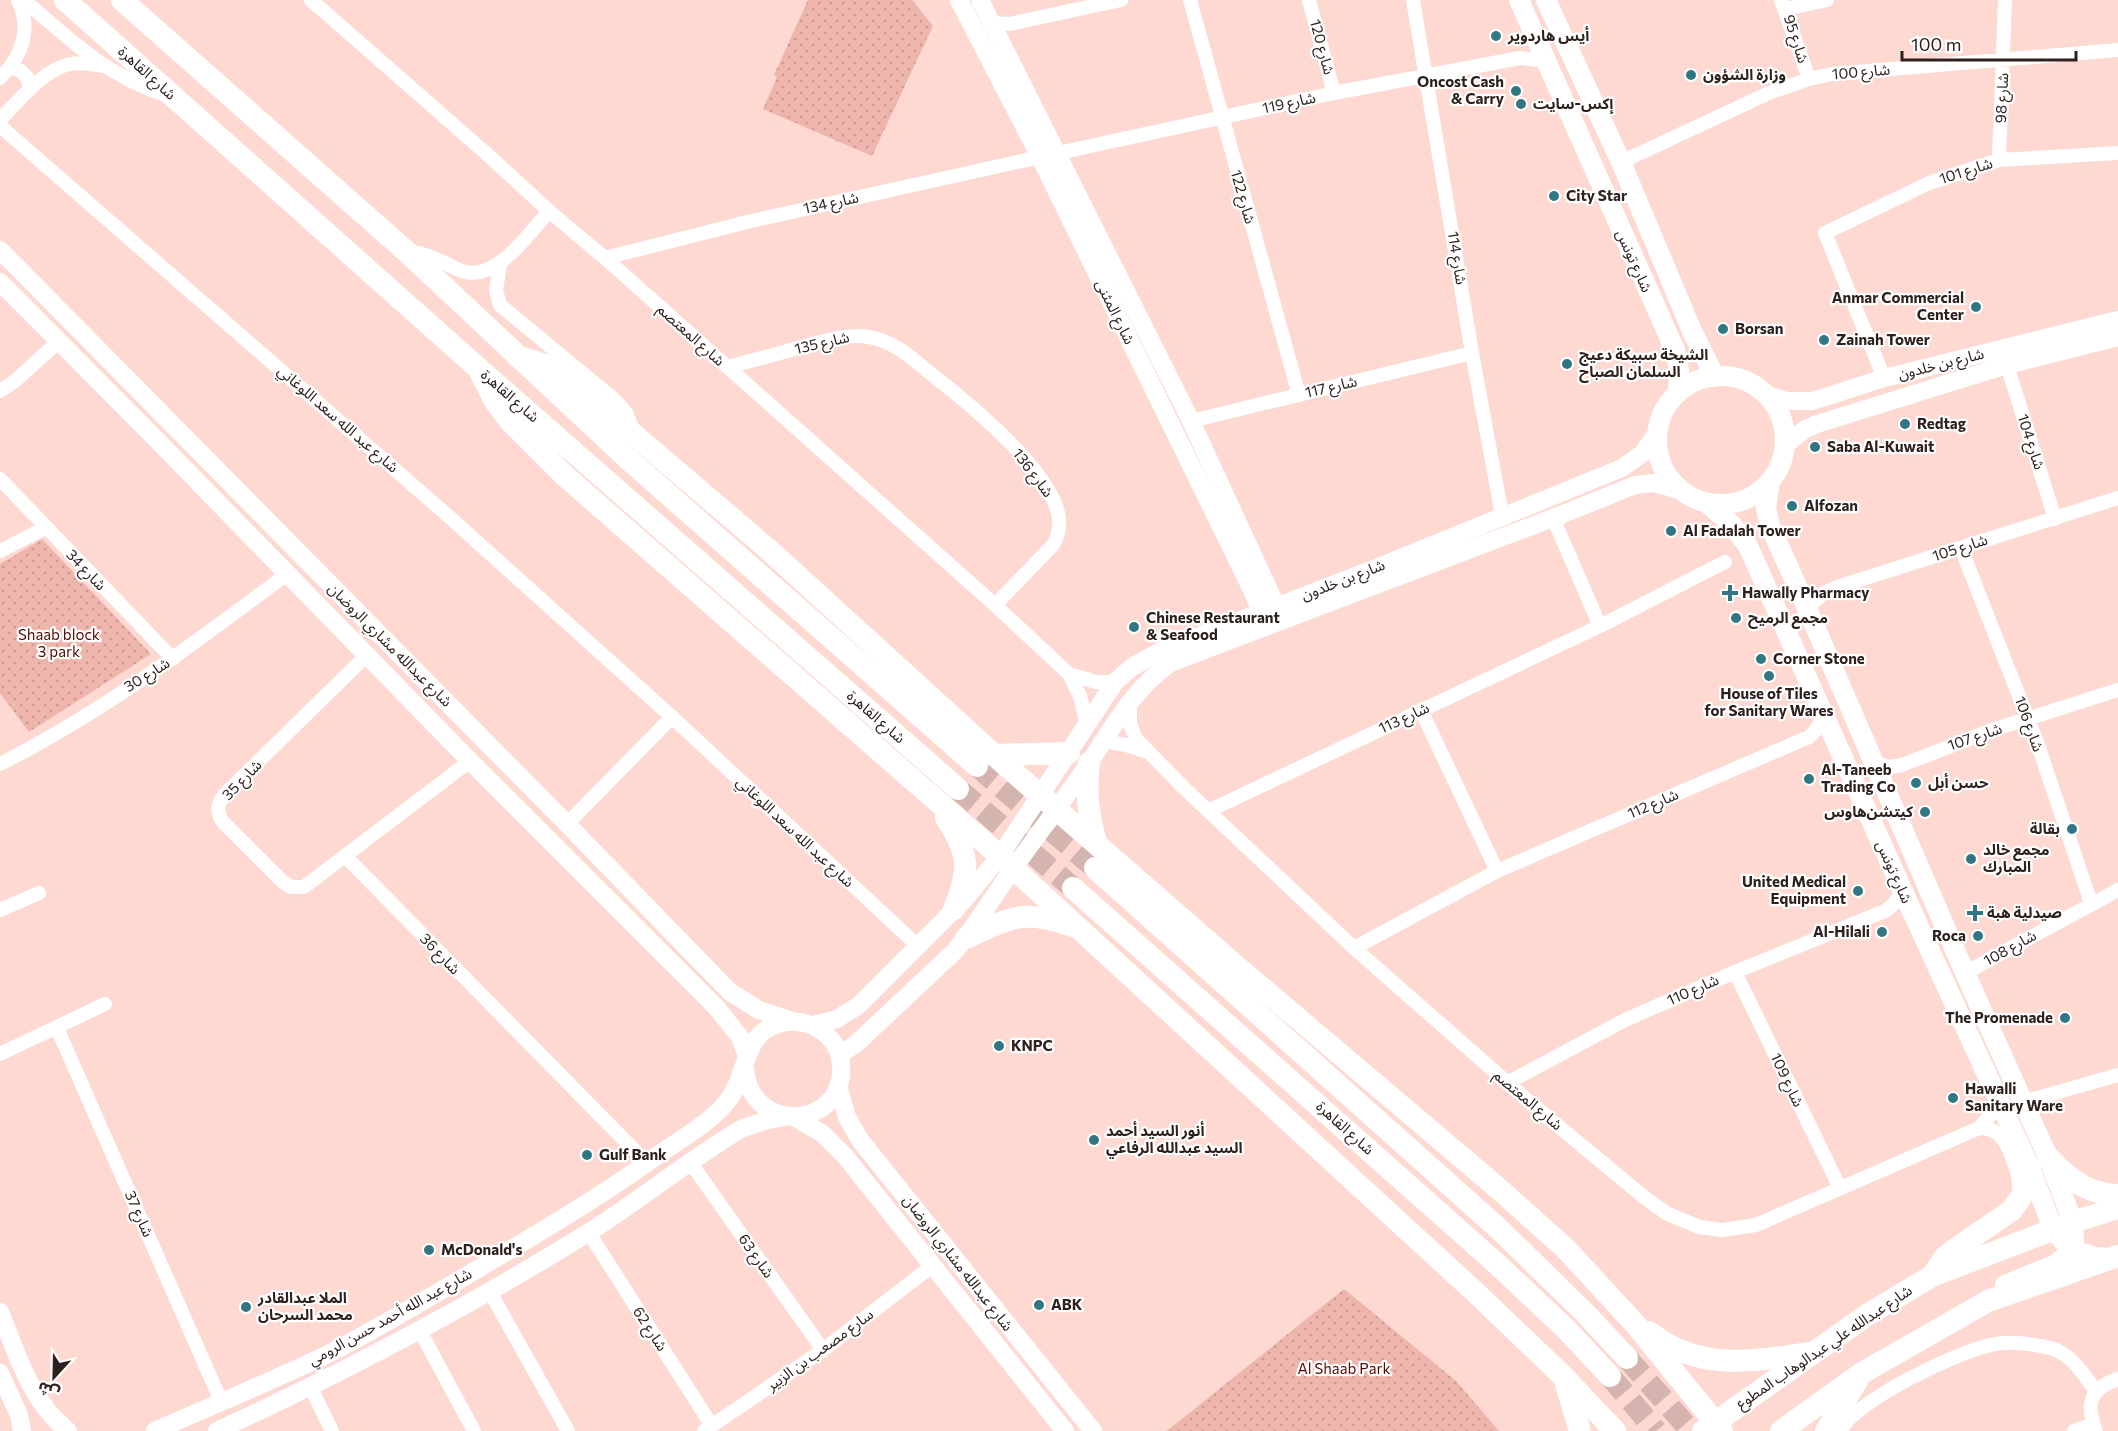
<svg xmlns="http://www.w3.org/2000/svg" width="2118" height="1431" font-family="Commissioner,'Noto Sans Arabic',sans-serif">
<style>
.green{fill:url(#green-dots)}
.lines{fill:none;stroke-linecap:round;stroke-linejoin:round}
.primary-tunnel{stroke:#d3b4ae;stroke-width:22;stroke-dasharray:22 11;stroke-linecap:butt}
.minor{stroke:#fff;stroke-width:14}
.tertiary{stroke:#fff;stroke-width:18}
.secondary{stroke:#fff;stroke-width:20}
.primary{stroke:#fff;stroke-width:22}
.poi-dot{fill:#317783;stroke:#fff;stroke-width:2}
.labels{text-anchor:middle;stroke-width:4.5;stroke-linejoin:round;paint-order:stroke}
.poi-label{font-size:15px;font-weight:bold;fill:#2d201e;stroke:#fff;text-anchor:start}
.street-label{font-size:15px;fill:#2d201e;stroke:#fff}
.park-label{font-size:15px;fill:#570802;stroke:#fff}
</style>
<defs>
<pattern id="green-dots" width="8" height="8" patternUnits="userSpaceOnUse" patternTransform="scale(1.5)"><rect width="8" height="8" fill="#edb5ab"/><path d="M2 2h.1M6 6h.1" fill="none" stroke="#cc9b93" stroke-width="1.8" stroke-linecap="round"/></pattern>
</defs>
<rect width="100%" height="100%" fill="#fdd9d2"/>
<!-- green -->
<path class="green" d="M808,0H912L933,26L872,156L763,109L777,77L774,75Z
M42,539L151,654L29,732L0,693V564Z
M1344,1289L1456,1381L1499,1431H1167Z"/>
<g class="lines">
<!-- primary-tunnel -->
<path class="primary-tunnel" d="M977,766L1095,868
M958,789L1073,888
M1627,1358L1691,1431
M1610,1376L1656,1431"/>
<!-- minor -->
<path class="minor" d="M24,0C67,37 108,77 163,94
M311,0L488,155L549,211L605,258L995,605L1069,674L1080,696L1087,725
M1190,0L1299,395
M1309,0L1334,93
M1413,0L1472,353L1502,515
M1781,0L1809,79
M1786,9L1827,0
M991,23L1009,24L1121,0
M10,68C23,69 30,77 29,90
M0,78C22,57 32,29 18,0
M0,120C17,102 44,69 70,64C81,62 92,64 103,66
M0,126L446,514L672,717L918,946
M1999,160L2005,0
M1621,162L1769,93L1809,79L1832,74L2118,50
M410,252C430,253 444,264 462,271C496,283 529,233 549,211
M605,258L747,222L1040,157L1334,93L1520,58L1546,61
M500,265L496,290L500,305L616,401L626,413L632,427
M2007,365L2055,519
M727,367C750,361 774,355 798,348C821,342 845,333 869,337C895,341 915,361 935,377C972,406 1040,462 1056,506C1061,520 1060,533 1053,545L995,605
M1884,378L1825,233L1929,183L1999,160L2118,153
M0,391L15,381L59,341
M1191,421L1472,353
M0,479L173,659
M1553,518L1600,626
M1961,548L2037,742L2091,903
M0,551L45,528
M1807,608L1824,593L1837,587L2118,498
M366,656L224,795C217,805 216,812 223,822L283,882L291,887H304L470,761
M1069,674L1096,682H1115
M1130,701V724L1136,739L1183,787L1354,948L1534,1106L1644,1197L1666,1213L1699,1227L1722,1230L1756,1225L1979,1128L1994,1111L1998,1097
M1421,710L1497,871
M1103,741L1126,745L1145,751
M1875,763L1890,767L1902,765L1992,730L2118,690
M0,764C103,712 195,643 287,574
M1208,811L1600,626L1725,562
M567,824L672,717
M345,856L647,1163
M0,910L39,893
M1354,948L1497,871L1809,737L1816,730L1824,715
M1735,972L1840,1188
M1965,973L2118,890
M57,1028L221,1401
M0,1054L105,1004
M1507,1083L1625,1020L1735,972L1885,911L1894,904L1902,891
M2023,1102L2118,1075
M1979,1128C1985,1128 1991,1129 1997,1133C2009,1142 2020,1175 2019,1190
M690,1162L823,1350
M589,1233L712,1426
M490,1292L568,1431
M420,1331L474,1431
M311,1388L332,1431
M704,1431L823,1350L932,1266
M1840,1431C1856,1400 1960,1350 1995,1344C2012,1341 2033,1344 2050,1348C2072,1354 2083,1374 2096,1391
M2074,1431L2093,1424
M2096,1431C2085,1404 2090,1388 2118,1379"/>
<!-- tertiary -->
<path class="tertiary" d="M959,0L1040,157L1251,588L1266,622
M980,0L1191,421L1281,616
M0,250L567,824L730,992L759,1010L793,1021
M0,282L155,438L470,761L716,1007L740,1037L747,1056
M1765,394L1786,401H1813L1884,378L2118,320
M1785,445L1804,430L1817,424L2007,365L2118,337
M813,1025L837,1019L859,1005L964,900L1000,856L1115,682L1132,667L1161,651L1374,569L1622,468L1643,453L1657,433
M840,1055L858,1042L955,951C975,926 992,899 1010,873C1035,838 1061,804 1085,769C1111,731 1131,691 1170,663L1553,518L1635,485L1653,483L1680,490
M838,1086L847,1117L860,1140L1093,1431
M794,1117L823,1134L845,1156L1065,1431
M0,1312C18,1356 30,1401 68,1431
M0,1373L19,1415L22,1431
M155,1431C213,1405 273,1381 330,1353C377,1329 421,1302 466,1276C530,1238 594,1201 654,1158C676,1142 714,1121 729,1099C747,1075 743,1037 775,1025C804,1013 839,1033 841,1065C846,1129 749,1136 745,1067
M217,1431C344,1372 467,1308 586,1234C639,1201 687,1161 741,1129L764,1121L785,1117"/>
<!-- secondary -->
<path class="secondary" d="M1519,0L1675,350L1679,370L1678,393
M1546,0L1621,162L1692,331L1715,377
M1657 440a64 64 0 1 1 128 0a64 64 0 1 1-128 0Z
M1770,481L1766,508L1770,526L1807,608L1965,973L2048,1157L2073,1222L2074,1240L2065,1257L2054,1265L2005,1285
M1707,503L1732,525L1748,546L1915,918L2030,1168L2053,1229L2065,1243L2079,1252L2096,1257L2111,1258"/>
<!-- primary -->
<path class="primary" d="M65,0L478,368L958,789
M122,0L407,252L628,459L977,766
M517,356L548,366L570,380L769,550L994,755L1242,971L1499,1189L1566,1249L1636,1325L1722,1431
M478,368L495,401L509,420L565,476L1000,856L1475,1292L1564,1377L1615,1431
M994,755L1069,753
M1089,763C1085,791 1088,815 1096,842
M946,818C970,854 970,870 954,909
M1095,868L1499,1229L1586,1314L1627,1358
M1073,888L1497,1264L1567,1330L1610,1376
M966,938C1010,918 1024,908 1072,926
M2048,1157C2069,1179 2087,1194 2118,1195
M1934,1273L1945,1257L1954,1250L2012,1210L2025,1191L2030,1168
M1649,1332C1658,1338 1667,1345 1677,1349C1720,1369 1766,1359 1810,1353
M1566,1384L1580,1431
M1703,1431L1867,1315L1932,1276L2073,1222L2118,1208
M1781,1431L1862,1373L1988,1301L2118,1256
M1826,1431L1857,1381"/>
</g>
<!-- markers -->
<g class="poi-dot">
<circle cx="1496" cy="36" r="6"/>
<circle cx="1691" cy="75" r="6"/>
<circle cx="1516" cy="91" r="6"/>
<circle cx="1521" cy="104" r="6"/>
<circle cx="1554" cy="196" r="6"/>
<circle cx="1976" cy="307" r="6"/>
<circle cx="1723" cy="329" r="6"/>
<circle cx="1824" cy="340" r="6"/>
<circle cx="1567" cy="364" r="6"/>
<circle cx="1905" cy="424" r="6"/>
<circle cx="1815" cy="447" r="6"/>
<circle cx="1792" cy="506" r="6"/>
<circle cx="1671" cy="531" r="6"/>
<path d="M1727 584h6v6h6v6h-6v6h-6v-6h-6v-6h6z"/>
<circle cx="1736" cy="618" r="6"/>
<circle cx="1134" cy="627" r="6"/>
<circle cx="1761" cy="659" r="6"/>
<circle cx="1769" cy="676" r="6"/>
<circle cx="1809" cy="779" r="6"/>
<circle cx="1916" cy="783" r="6"/>
<circle cx="1925" cy="812" r="6"/>
<circle cx="2072" cy="829" r="6"/>
<circle cx="1971" cy="859" r="6"/>
<circle cx="1858" cy="891" r="6"/>
<path d="M1972 904h6v6h6v6h-6v6h-6v-6h-6v-6h6z"/>
<circle cx="1882" cy="932" r="6"/>
<circle cx="1978" cy="936" r="6"/>
<circle cx="2065" cy="1018" r="6"/>
<circle cx="999" cy="1046" r="6"/>
<circle cx="1953" cy="1098" r="6"/>
<circle cx="1094" cy="1140" r="6"/>
<circle cx="587" cy="1155" r="6"/>
<circle cx="429" cy="1250" r="6"/>
<circle cx="1039" cy="1305" r="6"/>
<circle cx="246" cy="1307" r="6"/>
</g>
<g class="labels">
<!-- poi labels -->
<g class="poi-label">
<text x="1508" y="41">أيس هاردوير</text>
<text x="1703" y="80">وزارة الشؤون</text>
<text x="1504" y="87" text-anchor="end">Oncost Cash<tspan x="1504" dy="17">&amp; Carry</tspan></text>
<text x="1533" y="109">إكس-سايت</text>
<text x="1566" y="201">City Star</text>
<text x="1964" y="303" text-anchor="end">Anmar Commercial<tspan x="1964" dy="17">Center</tspan></text>
<text x="1735" y="334">Borsan</text>
<text x="1836" y="345">Zainah Tower</text>
<text x="1579" y="360">الشيخة سبيكة دعيج<tspan x="1579" dy="17">السلمان الصباح</tspan></text>
<text x="1917" y="429">Redtag</text>
<text x="1827" y="452">Saba Al-Kuwait</text>
<text x="1804" y="511">Alfozan</text>
<text x="1683" y="536">Al Fadalah Tower</text>
<text x="1742" y="598">Hawally Pharmacy</text>
<text x="1146" y="623">Chinese Restaurant<tspan x="1146" dy="17">&amp; Seafood</tspan></text>
<text x="1748" y="623">مجمع الرميح</text>
<text x="1773" y="664">Corner Stone</text>
<text x="1769" y="699" text-anchor="middle">House of Tiles<tspan x="1769" dy="17">for Sanitary Wares</tspan></text>
<text x="1821" y="775">Al-Taneeb<tspan x="1821" dy="17">Trading Co</tspan></text>
<text x="1928" y="788">حسن أبل</text>
<text x="1913" y="817" text-anchor="end">كيتشن‌هاوس</text>
<text x="2060" y="834" text-anchor="end">بقالة</text>
<text x="1983" y="855">مجمع خالد<tspan x="1983" dy="17">المبارك</tspan></text>
<text x="1846" y="887" text-anchor="end">United Medical<tspan x="1846" dy="17">Equipment</tspan></text>
<text x="1987" y="918">صيدلية هبة</text>
<text x="1870" y="937" text-anchor="end">Al-Hilali</text>
<text x="1966" y="941" text-anchor="end">Roca</text>
<text x="2053" y="1023" text-anchor="end">The Promenade</text>
<text x="1011" y="1051">KNPC</text>
<text x="1965" y="1094">Hawalli<tspan x="1965" dy="17">Sanitary Ware</tspan></text>
<text x="1106" y="1136">أنور السيد أحمد<tspan x="1106" dy="17">السيد عبدالله الرفاعي</tspan></text>
<text x="599" y="1160">Gulf Bank</text>
<text x="441" y="1255">McDonald's</text>
<text x="258" y="1303">الملا عبدالقادر<tspan x="258" dy="17">محمد السرحان</tspan></text>
<text x="1051" y="1310">ABK</text>
</g>
<!-- street labels -->
<g class="street-label">
<text transform="translate(1796 39) rotate(72)" y="5">شارع 95</text>
<text transform="translate(1322 47) rotate(75)" y="5">شارع 120</text>
<text transform="translate(1861 72) rotate(-5)" y="5">شارع 100</text>
<text transform="translate(147 73) rotate(42)" y="5">شارع القاهرة</text>
<text transform="translate(2002 98) rotate(-87)" y="5">شارع 98</text>
<text transform="translate(1289 103) rotate(-12)" y="5">شارع 119</text>
<text transform="translate(1966 171) rotate(-18)" y="5">شارع 101</text>
<text transform="translate(1243 197) rotate(74)" y="5">شارع 122</text>
<text transform="translate(831 203) rotate(-12)" y="5">شارع 134</text>
<text transform="translate(1457 258) rotate(81)" y="5">شارع 114</text>
<text transform="translate(1634 261) rotate(66)" y="5">شارع تونس</text>
<text transform="translate(1115 312) rotate(64)" y="5">شارع المثنى</text>
<text transform="translate(691 335) rotate(42)" y="5">شارع المعتصم</text>
<text transform="translate(822 343) rotate(-13)" y="5">شارع 135</text>
<text transform="translate(1941 364) rotate(-14)" y="5">شارع بن خلدون</text>
<text transform="translate(1331 387) rotate(-13)" y="5">شارع 117</text>
<text transform="translate(510 396) rotate(41)" y="5">شارع القاهرة</text>
<text transform="translate(338 419) rotate(41)" y="5">شارع عبد الله سعد اللوغاني</text>
<text transform="translate(2031 442) rotate(72)" y="5">شارع 104</text>
<text transform="translate(1033 473) rotate(53)" y="5">شارع 136</text>
<text transform="translate(1960 548) rotate(-18)" y="5">شارع 105</text>
<text transform="translate(86 570) rotate(46)" y="5">شارع 34</text>
<text transform="translate(1343 580) rotate(-21)" y="5">شارع بن خلدون</text>
<text transform="translate(390 645) rotate(45)" y="5">شارع عبدالله مشاري الروضان</text>
<text transform="translate(147 675) rotate(-32)" y="5">شارع 30</text>
<text transform="translate(876 717) rotate(41)" y="5">شارع القاهرة</text>
<text transform="translate(1404 718) rotate(-25)" y="5">شارع 113</text>
<text transform="translate(2029 724) rotate(70)" y="5">شارع 106</text>
<text transform="translate(1975 737) rotate(-19)" y="5">شارع 107</text>
<text transform="translate(242 780) rotate(-46)" y="5">شارع 35</text>
<text transform="translate(1653 804) rotate(-23)" y="5">شارع 112</text>
<text transform="translate(795 832) rotate(43)" y="5">شارع عبد الله سعد اللوغاني</text>
<text transform="translate(1894 872) rotate(66)" y="5">شارع تونس</text>
<text transform="translate(2010 948) rotate(-29)" y="5">شارع 108</text>
<text transform="translate(440 954) rotate(46)" y="5">شارع 36</text>
<text transform="translate(1693 990) rotate(-24)" y="5">شارع 110</text>
<text transform="translate(1787 1080) rotate(65)" y="5">شارع 109</text>
<text transform="translate(1528 1100) rotate(40)" y="5">شارع المعتصم</text>
<text transform="translate(1345 1128) rotate(42)" y="5">شارع القاهرة</text>
<text transform="translate(139 1214) rotate(66)" y="5">شارع 37</text>
<text transform="translate(756 1256) rotate(55)" y="5">شارع 63</text>
<text transform="translate(958 1263) rotate(52)" y="5">شارع عبدالله مشاري الروضان</text>
<text transform="translate(390 1317) rotate(-29)" y="5">شارع عبد الله أحمد حسن الرومي</text>
<text transform="translate(650 1329) rotate(57)" y="5">شارع 62</text>
<text transform="translate(1824 1347) rotate(-34)" y="5">شارع عبدالله علي عبدالوهاب المطوع</text>
<text transform="translate(820 1350) rotate(-36)" y="5">سارع مصعب بن الزبير</text>
</g>
<!-- park labels -->
<g class="park-label">
<text x="59" y="640">Shaab block<tspan x="59" dy="17">3 park</tspan></text>
<text x="1344" y="1374">Al Shaab Park</text>
</g>
</g>
<!-- north arrow -->
<g transform="translate(54 1377) rotate(202)" stroke="#ffffff" stroke-width="4.5" paint-order="stroke">
<path d="M0-4.5L10 22L0 15L-10 22Z" fill="#2d201e"/>
<text y="-9" font-size="16" font-weight="bold" text-anchor="middle" fill="#2d201e">ش</text>
</g>
<!-- scale -->
<path d="M1902 51v9h174v-9" fill="none" stroke="#2d201e" stroke-width="3"/>
<text x="1911" y="51" font-size="18" fill="#2d201e" stroke="#ffffff" stroke-width="4.5" paint-order="stroke">100 m</text>
</svg>
